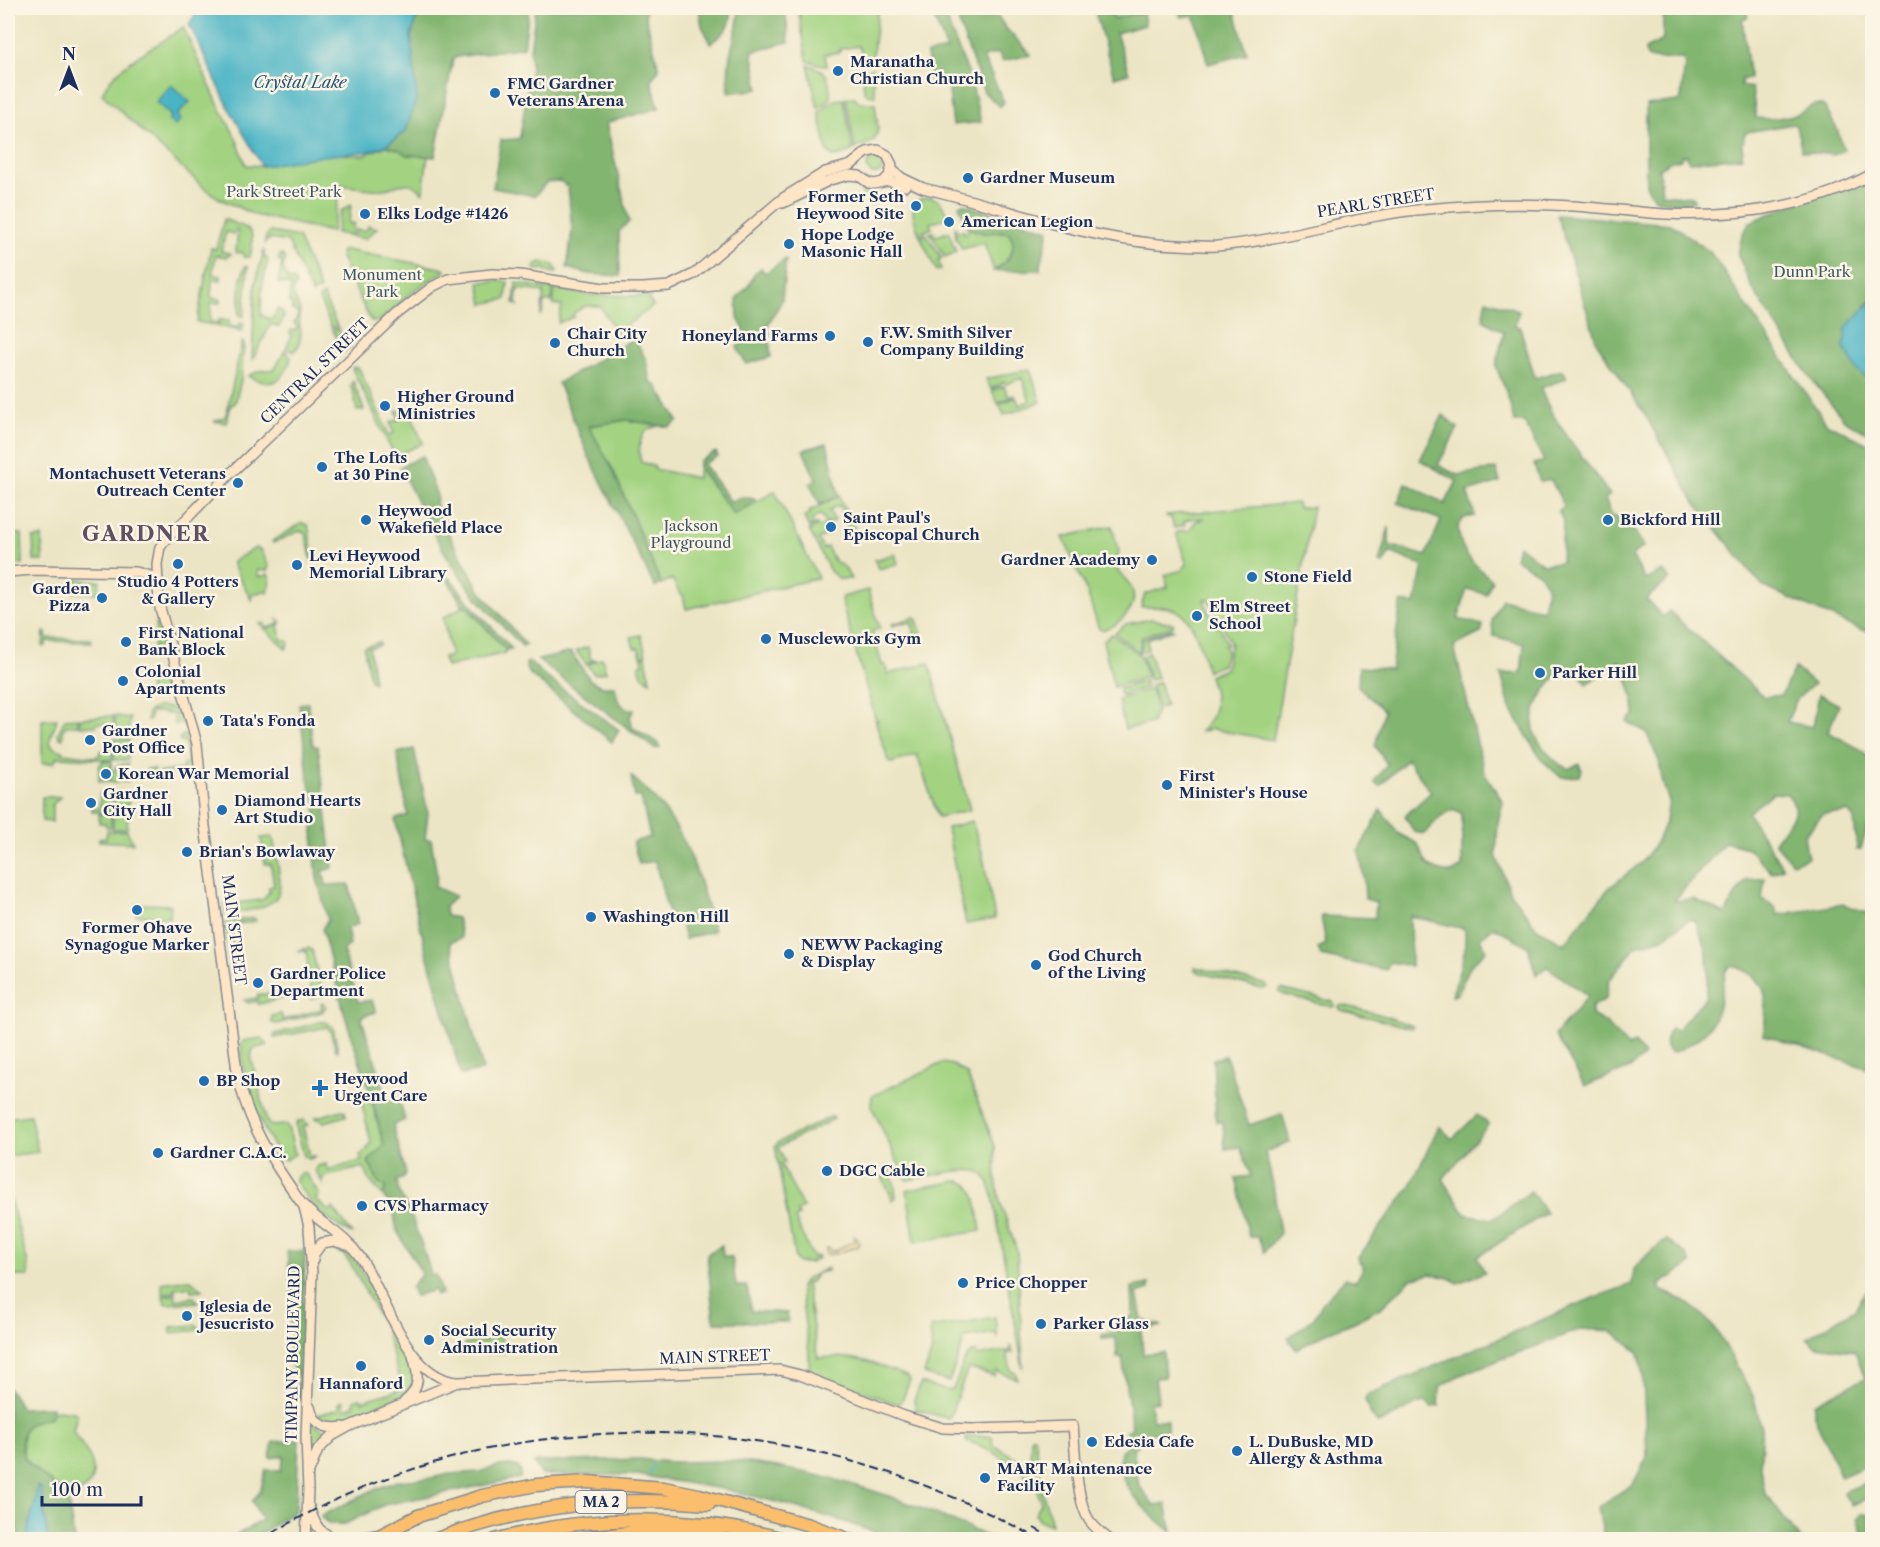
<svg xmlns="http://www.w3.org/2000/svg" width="1880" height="1547" font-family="'Libre Caslon Text',serif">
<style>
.green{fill:#a3d381;stroke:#5f8170;stroke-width:1.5}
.forest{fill:#82b56f;stroke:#4e7266;stroke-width:1.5}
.sand{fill:#eeda9e;stroke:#84847e;stroke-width:1.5}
.water{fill:#48b4c5;stroke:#327292;stroke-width:1.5}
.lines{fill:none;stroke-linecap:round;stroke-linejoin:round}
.stream{stroke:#48b4c5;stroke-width:2}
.secondary-casing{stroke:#848a92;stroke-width:12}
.highway-casing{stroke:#848a92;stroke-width:15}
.secondary{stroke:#fde5c5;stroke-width:9}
.highway{stroke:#fabe6d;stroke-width:12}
.rail{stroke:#1b2f5e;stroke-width:2;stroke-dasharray:9 4.5;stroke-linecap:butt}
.poi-dot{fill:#1f6fb2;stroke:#fcf5e5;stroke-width:2}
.labels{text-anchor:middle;stroke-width:5;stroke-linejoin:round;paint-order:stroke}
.shield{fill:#fcf5e5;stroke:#5e6a86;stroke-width:1.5}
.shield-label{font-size:14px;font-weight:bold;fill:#1b2f5e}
.poi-label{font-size:15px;font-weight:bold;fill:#1b2f5e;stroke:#fcf5e5;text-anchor:start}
.park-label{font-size:15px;fill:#3d5867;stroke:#fcf5e5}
.street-label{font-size:15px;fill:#1b2f5e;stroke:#fcf5e5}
.water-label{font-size:16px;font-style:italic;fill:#28577d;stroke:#fcf5e5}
.district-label{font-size:21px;font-weight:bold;letter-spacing:1.5px;fill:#5f5163;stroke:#fcf5e5}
</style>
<rect width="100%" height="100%" fill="#fcf5e5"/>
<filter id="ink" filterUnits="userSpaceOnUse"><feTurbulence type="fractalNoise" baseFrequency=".0167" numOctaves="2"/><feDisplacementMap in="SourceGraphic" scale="12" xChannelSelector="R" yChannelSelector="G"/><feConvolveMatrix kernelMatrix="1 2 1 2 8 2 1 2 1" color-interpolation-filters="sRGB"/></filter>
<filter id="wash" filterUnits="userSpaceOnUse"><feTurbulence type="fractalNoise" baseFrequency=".008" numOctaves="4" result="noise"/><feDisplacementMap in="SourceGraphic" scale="24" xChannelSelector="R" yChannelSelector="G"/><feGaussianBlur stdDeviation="1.35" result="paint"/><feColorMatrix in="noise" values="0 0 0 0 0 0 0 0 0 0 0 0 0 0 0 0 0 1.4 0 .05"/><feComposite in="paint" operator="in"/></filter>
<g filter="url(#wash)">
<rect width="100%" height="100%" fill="#ece5c5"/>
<!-- green -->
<path class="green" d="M798,8H878L872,62H861V50L858,46L840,49V52L825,54L827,66L807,61Z
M1110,8H1164L1113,19Z
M183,27L218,104L236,138L246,165L262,166L334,154L364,155L386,146L398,149L407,155H428L423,193C409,177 400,186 384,189C373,191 353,186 341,185L332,232L255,215L220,199L203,187L102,94C113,65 159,46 183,27Z
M808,65C829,70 830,78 830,99L818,108Z
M872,68L875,96L864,93L863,73Z
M855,97L859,102L875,104L878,130L874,141L855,149L846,98Z
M844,99L853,150L840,156L833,157L827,151L819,112L834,100Z
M867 166a8 8 0 1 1 16 0a8 8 0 1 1-16 0Z
M857,182L873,191L882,200L868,206Z
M931,197L940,201L948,217L930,223L932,228L919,234C913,218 905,198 931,197Z
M351,205L349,222L350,224L354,223L352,236L336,233L341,211Z
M224,219C249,230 257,226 250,257H244L242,252L237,253L236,251L238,231L236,230L234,234L226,232L221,251L231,254L226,257L216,255L212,274L221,276V280L212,279L211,298L220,299V303H211L210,322L219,323V320H229V326L239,328L240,323H244L242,331L197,322L211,248L216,249Z
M368,226L377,228L365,239L354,237L356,230L366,231Z
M955,227L958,232L963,230L964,233L968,232V228L983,233L1007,232C1021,246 1007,262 994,271L984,243L962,249L956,238Z
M270,232L298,237L320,289L312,294L288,242L269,239L265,243L266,236Z
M933,232L935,236L949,232L956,252L945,257L930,233Z
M926,234L942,258L938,260L941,269L938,271L936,270L920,236Z
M264,250V257L268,259L262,288L261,315L272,320L278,309L283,312L282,315L284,316L279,327L271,324L252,361L255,285Z
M345,250L440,268L444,269L445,271L413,291L380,321L373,322L369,318L341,257V252Z
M280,255H282L285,259L283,268L288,280H293L296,283L293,293L300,311L299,317L301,333L299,345L294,352L286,348L292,335L290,333L291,330L295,331L298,326L294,324L299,313L291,309L293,306L289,301L291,285L278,283L282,262L278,261Z
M541,262L553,265L557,270L556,273L547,271L544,268L541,270L534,269L535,265Z
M245,266H248L244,316H241L239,314L241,280Z
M499,281L508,282L506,299L483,304L479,282Z
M516,283L553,289L552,301L544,302L542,314L541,315L544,292L518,289L516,303L518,305L514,304Z
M555,289L592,295L647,296L653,306L612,336L610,333L614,328L600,306H585L573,314L574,317L558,323L562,306L553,304Z
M323,295L337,326L332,329L319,299Z
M338,328L344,341L349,342L350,347L344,352L333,331Z
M242,342L244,344L241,380L235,403L230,406L226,423L214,421L223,418L226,415Z
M285,350L291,358C283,384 272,388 248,376L259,371L275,369Z
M356,367L359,368L389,435L394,433L390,423L400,419L396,411L413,408L414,415L413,419L423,443L395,457L352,368Z
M1030,369L1041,402L1004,415L999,404L1016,397L1019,405L1030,401L1022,378L1006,384L1003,382L1000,385L991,389L986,379Z
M353,381L364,410L357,411L353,390L350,386Z
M1004,386L1008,396L1013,395L1014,396L998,403L992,391Z
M627,420L661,425C656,427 649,428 646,431C639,438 638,454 641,462L655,467L654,469L697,478L699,468L734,515L775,491L818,578L686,609L683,595L680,594L672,579L661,584L613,470L588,426Z
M839,496L857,534L852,536L845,522L847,521L839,505L829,510L835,521L826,524L821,514L812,520L814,526L809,528L804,517L810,514L809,511Z
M1297,503L1298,508L1313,507L1273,740L1211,729L1199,732C1219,716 1217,698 1209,676L1225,669L1231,643L1215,610L1221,606L1219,603L1212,606L1208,599L1204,600L1213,622H1217L1228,645H1224L1227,651L1222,665L1207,671C1200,648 1196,614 1169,608C1160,606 1149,608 1141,607L1145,594L1168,587L1165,575L1183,570V567L1187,565L1176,533L1184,530L1188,532L1195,522L1204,518L1188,519L1187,522L1185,520L1183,524L1185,525L1174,528L1171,517H1167L1166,515Z
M302,523L308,525L314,560L312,562L306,535L303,532L299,531L273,543L272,541Z
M816,523L818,527L824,525L829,534L818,539L823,549L827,547L834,560L845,568L851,579H839L830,571L809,530L816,527Z
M1112,526L1116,543L1119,550L1117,561L1118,572C1122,577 1129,581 1131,587C1141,606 1119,626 1102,630L1099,629L1087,592L1063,537Z
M8,534H22L23,564L8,565Z
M42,537L43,561H34L33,538Z
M255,548L261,550L269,567L267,571L258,570L257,575L261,577L268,574L270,579L268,594L267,590L251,595L252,601L232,563L235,560Z
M895,554L898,564L878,569L875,560Z
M74,579L100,581L98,593L74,592Z
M868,590L880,629L872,631L882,665L885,664L888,674L929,663L970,810L938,817L917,755L891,763L888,761L885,750L886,749L884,748L876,722L879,720L876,721L841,600L842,597Z
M465,605L506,650L505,653L446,667L443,658L451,656L443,618Z
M916,617L922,637L898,643L901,641L900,639L915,634L911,622L903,624L902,622L893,626L892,624Z
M157,618L158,619L167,651L159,647L153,652Z
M278,619L282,622L278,626L282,641L287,640L289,644L286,649L260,624L264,623L267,628L279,624Z
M1152,619L1174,624L1172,627L1142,636L1139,652L1115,633L1126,624Z
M1173,629L1174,630L1147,639L1148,650L1140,652L1143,638Z
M44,632L46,633V638L91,639V642L46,641V646L43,647Z
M1112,634L1140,655L1147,677L1114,687L1103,641Z
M641,635L646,655L641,656L639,648H634L631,637Z
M379,642L380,645L369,648L374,682L370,679L364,647Z
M588,647L591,660L596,659L586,664L576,651Z
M1149,653L1157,678L1150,680L1142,656Z
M646,656L650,681L642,675L639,665L643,664L642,657Z
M602,658L606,672L594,674L587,665Z
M170,674H172L176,694L174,696L149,695L150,675L152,679L170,678Z
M1145,681L1147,687L1121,695L1119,693V689Z
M1159,682L1166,706L1159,708L1151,685Z
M1151,689L1157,710L1152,723L1125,729L1118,699Z
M156,707L176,708L182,714L184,724H174V714H166V712H151L150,720H147L148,712Z
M113,716V731H106V723H96V726H80V718Z
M115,716L130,718L128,734H115Z
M78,718V725L66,726L63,729V738H60L58,733L65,719Z
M57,719C55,731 39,747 63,751V753L95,757L100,755V751L110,750L112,742V760L57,757L54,763H42V720Z
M183,735H187L192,771L147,777V769H154L155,773L183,769V764L188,763L185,742H181L179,739Z
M114,739H129L128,760H114Z
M103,761L112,762L108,782L99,781V766Z
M128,763V782H110C111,770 117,764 128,763Z
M107,792L111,812H92V809L99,808L100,793Z
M110,792H128V811C117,810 111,803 110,792Z
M42,797H60L52,805V822L42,821Z
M99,814H111V828H107L105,823H99Z
M113,814H128L127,829H113Z
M972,821L982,852L995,919L966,924L947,828Z
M107,831H127L133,843L99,841V838H106Z
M273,837C283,897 292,906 224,914L223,904L263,900L269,892V887L274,886L271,864H265L261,838Z
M137,904L171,905L169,918L136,915Z
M254,918L256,921L231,925L235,960L233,961L235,973L232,974L225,922Z
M308,948L312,950L323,995L311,999L309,994H303L258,1004L257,1001L248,1003L244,1000L258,998V995L271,993L272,996L311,990L306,951H297Z
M1195,967L1266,985L1267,987L1263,989L1198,972L1195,970Z
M1281,989L1333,1002L1335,1006L1332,1007L1282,994L1279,992Z
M324,1003L326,1007L322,1012L276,1024L271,1022L272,1016L281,1014L283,1020L322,1009L321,1004Z
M1342,1005L1382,1015L1413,1026L1411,1028L1341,1010L1339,1007Z
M320,1022H326L333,1027L338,1051L336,1050L330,1030L326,1027L274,1038L275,1034Z
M262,1038L267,1045L253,1049L251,1057L267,1122L271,1126L286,1125L288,1127L295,1154L286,1160L280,1158C257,1118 244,1091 241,1044L243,1041Z
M942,1063L953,1065L967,1074L995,1146L996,1178L999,1199L1017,1251L1023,1368L993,1196C991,1189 988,1179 983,1174C972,1164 923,1178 908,1180L904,1176L871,1105L872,1096Z
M369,1092L384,1146L368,1162L380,1185L386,1186L383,1196L370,1181L364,1167L323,1177V1184L315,1170L318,1166L326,1164L327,1170L362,1161L360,1155L366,1151L371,1143L360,1096Z
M342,1110L345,1111L346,1116L324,1122L315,1118Z
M30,1115L38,1152L8,1156V1118Z
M832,1116L834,1119L778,1147L785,1162L781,1164L803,1208L797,1211L799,1216L795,1219L813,1258L818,1256L819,1258L810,1263H799L795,1259L775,1146L779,1142Z
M304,1120L308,1125L303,1127L310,1156H316L310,1159L304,1156L296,1126L297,1122Z
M888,1166L894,1182L896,1197L893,1200L882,1177L887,1175L884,1168Z
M302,1173L307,1175L319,1194L316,1200L329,1211L333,1208L352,1234C328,1222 307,1203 296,1180L299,1174Z
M957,1181C979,1181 978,1215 981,1231L915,1242L907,1190Z
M8,1191L27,1260L29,1276H13V1267L8,1265Z
M332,1244L346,1249L356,1261L415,1371L416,1381L407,1393L331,1424L323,1422L317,1415L339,1409V1402L343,1401L345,1409L354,1406V1400L361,1398L362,1401L402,1389L385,1328L350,1263L343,1254L335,1251L333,1246L329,1247Z
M827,1268V1271L817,1273L811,1282L806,1283L818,1358C855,1354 877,1364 908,1377L910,1380L902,1401L898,1404L818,1376L809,1369V1353L800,1287L806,1279Z
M183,1280H191L202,1290L191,1291L190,1286L175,1288V1292L163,1294L161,1283Z
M175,1294L176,1300L194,1297L198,1302L165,1304L163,1296Z
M995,1317L998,1339L996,1333L964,1338C964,1346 952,1373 949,1382L924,1374L932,1351L930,1328Z
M197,1325L200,1330L171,1333V1327Z
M500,1336L505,1352L485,1354V1348L465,1349V1344L481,1342Z
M1010,1345L1013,1353H1007L1011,1371L1016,1373L1017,1379L996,1371L994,1376L968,1368L949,1419L916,1409L914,1400L921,1383L946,1390L952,1389C961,1378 961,1355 975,1351L977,1356L1011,1350Z
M57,1410L74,1412L77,1415L73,1431C78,1442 89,1451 92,1463C94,1470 93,1480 88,1486C84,1491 74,1497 67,1494C55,1490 33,1467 24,1457C22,1445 19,1426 34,1422C42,1419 46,1419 52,1413V1411Z
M312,1422L330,1434L312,1453H308L309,1423Z
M966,1436H992L993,1445L1030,1466L1031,1436H1034L1043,1494L1052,1524H1048L1038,1520V1517L1035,1515L1041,1503L1036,1486C1029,1482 1027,1475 1020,1469C1003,1456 986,1448 966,1440Z"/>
<!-- forest -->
<path class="forest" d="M420,8H529L524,47L457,57L453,59L435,157L407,155L398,149L386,146L406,131L413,64L411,36Z
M536,8H647L645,14L659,69L651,80L659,108L606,123L629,222L619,231L620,276L589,274L567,268L572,231L568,187L560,181L547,182L535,196L493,188L501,140L517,139L520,137L531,66L530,50Z
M699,8H731C733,25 725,33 711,43L702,26Z
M739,8H785L789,42L752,51L759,89L729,93C728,80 728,67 730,55C734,39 739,24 739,8Z
M930,8H945L950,29L970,77L981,122L953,125L948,83L931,84L927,54L947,50Z
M956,8H994C1003,31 1016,36 1031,55L1002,61L999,53L983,57L1004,102L1000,107L984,92L960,27Z
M1094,8H1110L1114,19L1143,12L1145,25L1116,33L1129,73L1114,77Z
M1177,8H1234L1247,54L1208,64L1194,15L1181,17Z
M1675,8H1749L1747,18L1742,19L1750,79H1742L1741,86L1752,88L1756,118C1766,120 1783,118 1794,115C1805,113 1811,101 1824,106L1837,129L1844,150L1834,155L1802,151L1796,126L1793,124L1747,132L1744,135L1742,157L1689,162L1687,155H1681V159L1669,162L1659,168L1662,194L1693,197L1694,202C1673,203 1654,208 1646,184V105L1678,101L1681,99L1685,63L1683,59H1650L1646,55L1645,49L1663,40V12Z
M1872,171V301L1865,306L1872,383V436L1844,420L1808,375L1751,286L1738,255L1742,235L1750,222Z
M963,204L1049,230L1040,270L994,271C1005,264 1016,253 1012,239C1011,235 1009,233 1006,232C1000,230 993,233 986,233C980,233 973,230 968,228L959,205Z
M1557,215L1671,224L1710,252L1826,423L1872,446V631L1861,630L1762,586L1694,501L1644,413L1597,343Z
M786,259L782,300L768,325L771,357L746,364L737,347L748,337L738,318L737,298L749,285L755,273L761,268L765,273Z
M1486,300L1519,310L1515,326L1520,327L1535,378L1563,370L1567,378L1541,388C1546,414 1593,470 1610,495L1605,499L1613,518L1623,514L1644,546L1632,555L1645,580L1663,571L1670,579L1646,599L1663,617L1669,611L1764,697L1781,695L1795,668L1814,684L1797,699L1787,722L1813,727L1819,694L1839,705L1828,732L1862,750L1872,761V830L1867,827L1861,850H1857L1854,819L1848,812L1823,814L1804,836L1808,858L1792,863L1774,842C1784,825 1806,814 1787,794L1773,793L1748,813L1783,868L1772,873L1748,848L1725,842L1674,901L1694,899L1725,914L1736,894L1747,880L1765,878L1762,899L1776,908L1778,915L1844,904L1872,915V1070L1764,1035C1766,999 1773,980 1732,965L1726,970C1719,1004 1721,1027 1688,1045C1682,1049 1677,1052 1670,1053C1662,1044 1666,1037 1671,1028L1677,1030L1706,997L1708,974L1707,952L1696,922L1690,919L1663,938L1636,946L1609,981L1606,999L1592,1006V1015L1607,1024L1628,1047L1635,1043L1644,1056L1632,1067L1585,1086L1555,1035L1588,996L1547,967L1536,975L1528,946L1494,927L1480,938L1486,950L1471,965L1457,994L1452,995L1465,950V929L1410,916L1411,966L1390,962L1386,970L1321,956L1318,948L1326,944L1321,916L1375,918L1376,902L1365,899L1364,879L1359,850L1381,810L1399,834L1418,844C1426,866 1428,870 1452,873L1462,867V814L1454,809L1441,816L1424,834L1414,832L1405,816L1431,792L1407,759L1380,786L1374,782L1387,764L1375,746L1384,711L1358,686L1359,667L1391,669L1401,602L1415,604L1423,566L1390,552L1383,564L1379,562L1389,527V545L1426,556L1441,520L1398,503L1406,483L1445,504L1457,481L1420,460L1443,415L1458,428L1438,465L1457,475L1496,469L1500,482L1467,492L1475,516L1464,518L1458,526C1460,554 1472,562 1492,580L1486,594L1467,589L1458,619L1483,625L1481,633L1454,646L1484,772L1503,802L1498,822L1496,855L1510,893L1537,928L1564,944L1609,888L1642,862L1656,843L1666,820L1669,801L1663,784L1659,761L1646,732L1627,722L1635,714C1634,694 1627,678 1619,661L1587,684C1580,674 1575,669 1563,669C1550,682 1537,697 1534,716C1533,721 1533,730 1535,734C1539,744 1559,770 1571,768C1574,767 1577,765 1579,764L1582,770L1580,776L1563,777L1556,773L1541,759L1510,708L1501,674L1521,673L1524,644L1493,636L1492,620L1502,599L1543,610L1547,587L1539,573L1515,559L1518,545L1543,564L1561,562L1563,521L1558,510L1564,506L1551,480L1540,482L1534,464L1544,461L1524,422H1514L1508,397L1496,366L1504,332L1483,320Z
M634,337L646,360L650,382L657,386L678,421L669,427L627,420L589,426L613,470L661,584L655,587L589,457L558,383L622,346Z
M827,443L839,496L820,505L810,484L816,480L803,450Z
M716,452L718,456L703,464L731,502L742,497L754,499L756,502L734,515L699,468V461Z
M422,456L437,496L436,504L452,540L480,591L526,645L523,647C508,631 492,615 478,599C445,560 422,513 400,467Z
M450,578L471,605L512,649L506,650L466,605L463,606L447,579Z
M571,652L590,680L601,686H615L618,701L625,708L634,710L630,717L633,728L657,742L660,748H654L538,660Z
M529,662L549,679L619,730L612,742L531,675L526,669V663Z
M308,703L313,746H318L333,868L323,871L326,885L349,884L358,924L347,928L350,945L343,950L358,1002L372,1000L376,1012L361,1017L388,1100L399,1099L405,1120L393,1125L406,1174L402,1179L397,1180C398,1197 405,1201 411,1215C418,1235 426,1255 431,1275H436L442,1294L436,1295L434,1290L415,1296L411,1287L421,1275L420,1270L397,1231L393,1208L383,1196L386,1186L380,1185L368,1162L384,1145L374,1106L346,1019L322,929L328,920L317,878L313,832L316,810L315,799L309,784L299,704Z
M414,749L428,813L425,839H431L437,876L435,887L455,896L445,907L446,916L457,918L462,938L450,942L483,1070L461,1075L425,947L395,819L408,815L397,753Z
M631,776C685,821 696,866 714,931L685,939L680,919L670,920L655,861L639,864L633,842L650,837L641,797H635Z
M1226,1056L1249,1125L1282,1114L1290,1142L1265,1152L1273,1184L1280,1233L1264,1252L1258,1237H1249L1236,1178L1251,1176L1240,1147L1225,1149L1223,1122H1216L1213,1059Z
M1477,1115L1489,1124L1443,1179L1465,1214L1493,1219L1531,1191L1546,1213L1477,1257L1485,1272L1458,1283L1449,1278L1430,1274L1411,1279L1382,1307L1354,1322L1324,1334L1296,1350L1288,1338L1314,1318L1322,1304L1345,1278L1356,1281L1364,1267L1357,1259L1410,1187L1439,1126L1452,1139Z
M1667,1240L1686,1254L1691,1264L1660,1284V1290L1683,1300L1704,1316L1719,1334L1754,1398L1761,1427L1762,1446L1760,1467L1765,1494L1800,1539H1604L1598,1507L1633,1484L1647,1457L1643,1377L1639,1353L1611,1331L1581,1329L1460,1375L1440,1387L1439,1406L1433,1407L1425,1402L1417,1404L1378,1424L1370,1413L1365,1399L1367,1395L1588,1300L1632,1284L1634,1269L1649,1253Z
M722,1245L723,1256L732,1257L736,1286H747L751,1311L787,1313L788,1322H714L707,1254Z
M287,1251H305L300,1398L297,1397L298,1377L290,1361L292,1296Z
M1872,1282V1463L1841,1477L1814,1416V1404L1865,1378L1855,1351L1816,1346L1807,1338L1855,1309Z
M1149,1284V1289L1137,1293L1142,1320L1162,1326L1141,1330L1143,1354L1163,1352L1165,1377L1155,1378L1158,1401L1150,1403L1153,1420H1167V1431L1137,1435L1138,1446L1133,1447L1139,1486L1155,1506L1166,1504L1172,1532C1152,1516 1128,1497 1120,1470C1118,1464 1120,1457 1121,1451L1128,1445L1126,1431L1132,1428L1122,1357L1117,1358L1116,1338L1102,1339V1335L1119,1330L1133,1314L1132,1287Z
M8,1387L21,1408L52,1407V1413L50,1417C44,1420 34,1420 28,1425C21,1432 20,1447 24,1456C27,1465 58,1488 67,1494L74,1539H48L41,1488L37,1486C38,1505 26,1521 28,1539H19L8,1490Z
M299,1440L296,1510L253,1539H230L262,1520L252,1501L260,1492L266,1470H281L284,1456L270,1458L273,1442Z
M641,1459C652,1461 662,1462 673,1462C696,1463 719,1459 742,1462C834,1473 909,1500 992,1539H894L842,1521L785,1504L728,1490L637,1475H542L534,1463L539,1462Z
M510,1465L518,1467L521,1472L520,1478L384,1505L345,1524H331L325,1521L321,1516L371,1491L397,1481L431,1478L450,1474L479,1472L498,1466Z
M1872,1480V1497L1851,1505L1843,1492Z
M1862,1514L1869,1515L1872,1520V1539H1865L1857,1519Z"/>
<!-- sand -->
<path class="sand" d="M854,1235L859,1243L857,1247L830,1255L826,1254V1248H829L831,1252L855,1241Z"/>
<!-- water -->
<path class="water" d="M199,8H420L411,36L417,97L406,131L386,145L371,151L323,156L262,166L231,112L189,24Z
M171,85L190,102L177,115L181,119L175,126L168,120L171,116L156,102Z
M1872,301V383L1857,370L1844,348L1846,328Z
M37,1486L41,1488L48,1539H28L27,1538C28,1520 38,1504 37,1486Z"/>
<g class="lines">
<!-- stream -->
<path class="stream" d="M649,1474L653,1466"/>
</g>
</g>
<g filter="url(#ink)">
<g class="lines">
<!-- secondary casing -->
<g class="secondary-casing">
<path id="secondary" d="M891,169L902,178L923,188C1001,206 1077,237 1159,244C1178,245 1197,247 1217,246C1288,240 1356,215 1427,209C1475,204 1525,203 1573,206C1604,208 1634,212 1665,214C1735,217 1810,208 1872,174
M885,180L889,176L892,165L887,155L878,150L867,152L851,165L825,172L783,198L694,274L669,286L643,288H604L520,275L492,274L448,279L432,287L397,314L230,474L165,541L160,547L157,564L159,604L197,744L205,826L237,1071C245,1113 263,1147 287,1182C292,1189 297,1198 303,1205C320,1224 344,1234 360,1257C386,1294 405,1377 457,1382L780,1370L800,1375L904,1416L943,1428L974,1429L1073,1426C1076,1453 1075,1497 1089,1520C1095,1528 1102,1534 1110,1540
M783,203L830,180L849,175L859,176L869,183L874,184L888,181L905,186
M8,572L32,570L136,572L158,578
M304,1207L309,1227L312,1274L306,1438L308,1490L306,1540
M313,1260L314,1254L322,1243L334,1241L347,1245
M404,1402C421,1389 419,1375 413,1356
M310,1407C314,1425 326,1430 344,1427
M309,1472L318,1450L332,1436L350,1426L455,1383
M309,1507C316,1527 318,1533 340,1540"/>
</g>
<!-- highway casing -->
<g class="highway-casing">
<path id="highway" d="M355,1540L379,1536L418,1516L482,1496L536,1485L588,1482L664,1488L699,1495L809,1525L850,1540
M434,1540C523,1506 615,1495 709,1504
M495,1540C591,1514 691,1514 788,1540
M576,1540L643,1531L718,1533"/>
</g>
<!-- secondary -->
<use href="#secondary" class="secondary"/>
<!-- highway -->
<use href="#highway" class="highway"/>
<!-- rail -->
<path class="rail" d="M1034,1528L1055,1540
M261,1540C451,1422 686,1403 896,1475C946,1492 994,1515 1041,1540"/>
</g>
</g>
<!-- markers -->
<g class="poi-dot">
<circle cx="838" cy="71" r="6"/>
<circle cx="495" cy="93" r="6"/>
<circle cx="968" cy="178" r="6"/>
<circle cx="916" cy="206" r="6"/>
<circle cx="365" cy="214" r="6"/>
<circle cx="949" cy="222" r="6"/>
<circle cx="789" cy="244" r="6"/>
<circle cx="830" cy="336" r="6"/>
<circle cx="868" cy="342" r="6"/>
<circle cx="555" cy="343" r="6"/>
<circle cx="385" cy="406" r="6"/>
<circle cx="322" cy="467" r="6"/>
<circle cx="238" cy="483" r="6"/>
<circle cx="366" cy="520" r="6"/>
<circle cx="1608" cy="520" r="6"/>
<circle cx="831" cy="527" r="6"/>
<circle cx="1152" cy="560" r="6"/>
<circle cx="178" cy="564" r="6"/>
<circle cx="297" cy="565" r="6"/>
<circle cx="1252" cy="577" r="6"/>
<circle cx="102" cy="598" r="6"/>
<circle cx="1197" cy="616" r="6"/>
<circle cx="766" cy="639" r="6"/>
<circle cx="126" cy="642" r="6"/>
<circle cx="1540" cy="673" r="6"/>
<circle cx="123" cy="681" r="6"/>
<circle cx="208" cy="721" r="6"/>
<circle cx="90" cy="740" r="6"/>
<circle cx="106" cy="774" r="6"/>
<circle cx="1167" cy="785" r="6"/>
<circle cx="91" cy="803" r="6"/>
<circle cx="222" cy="810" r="6"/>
<circle cx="187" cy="852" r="6"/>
<circle cx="137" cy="910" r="6"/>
<circle cx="591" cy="917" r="6"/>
<circle cx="789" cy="954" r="6"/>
<circle cx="1036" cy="965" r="6"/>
<circle cx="258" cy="983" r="6"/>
<circle cx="204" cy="1081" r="6"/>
<path d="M317 1079h6v6h6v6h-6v6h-6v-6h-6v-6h6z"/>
<circle cx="158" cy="1153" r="6"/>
<circle cx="827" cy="1171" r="6"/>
<circle cx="362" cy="1206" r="6"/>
<circle cx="963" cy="1283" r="6"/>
<circle cx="187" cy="1316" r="6"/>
<circle cx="1041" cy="1324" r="6"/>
<circle cx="429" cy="1340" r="6"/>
<circle cx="361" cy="1366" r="6"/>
<circle cx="1092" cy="1442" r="6"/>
<circle cx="1237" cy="1451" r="6"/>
<circle cx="985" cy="1478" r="6"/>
</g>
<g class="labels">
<!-- shield labels -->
<rect class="shield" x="575.5" y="1491" width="51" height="22" rx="4.5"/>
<g class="shield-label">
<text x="601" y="1507">MA 2</text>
</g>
<!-- poi labels -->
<g class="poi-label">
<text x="850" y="67">Maranatha<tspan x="850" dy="17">Christian Church</tspan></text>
<text x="507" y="89">FMC Gardner<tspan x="507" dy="17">Veterans Arena</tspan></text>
<text x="980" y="183">Gardner Museum</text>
<text x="904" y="202" text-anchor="end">Former Seth<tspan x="904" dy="17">Heywood Site</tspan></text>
<text x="377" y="219">Elks Lodge #1426</text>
<text x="961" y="227">American Legion</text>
<text x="801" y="240">Hope Lodge<tspan x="801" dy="17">Masonic Hall</tspan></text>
<text x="880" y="338">F.W. Smith Silver<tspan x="880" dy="17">Company Building</tspan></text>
<text x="567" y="339">Chair City<tspan x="567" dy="17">Church</tspan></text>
<text x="818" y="341" text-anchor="end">Honeyland Farms</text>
<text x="397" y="402">Higher Ground<tspan x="397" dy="17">Ministries</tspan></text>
<text x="334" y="463">The Lofts<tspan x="334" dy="17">at 30 Pine</tspan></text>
<text x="226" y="479" text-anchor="end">Montachusett Veterans<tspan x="226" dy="17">Outreach Center</tspan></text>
<text x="378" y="516">Heywood<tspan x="378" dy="17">Wakefield Place</tspan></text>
<text x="843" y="523">Saint Paul's<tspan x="843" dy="17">Episcopal Church</tspan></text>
<text x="1620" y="525">Bickford Hill</text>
<text x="309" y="561">Levi Heywood<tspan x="309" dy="17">Memorial Library</tspan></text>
<text x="1140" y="565" text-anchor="end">Gardner Academy</text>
<text x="1264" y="582">Stone Field</text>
<text x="178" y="587" text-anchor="middle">Studio 4 Potters<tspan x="178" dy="17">&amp; Gallery</tspan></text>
<text x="90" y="594" text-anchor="end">Garden<tspan x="90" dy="17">Pizza</tspan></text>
<text x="1209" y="612">Elm Street<tspan x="1209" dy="17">School</tspan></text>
<text x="138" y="638">First National<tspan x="138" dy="17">Bank Block</tspan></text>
<text x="778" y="644">Muscleworks Gym</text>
<text x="135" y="677">Colonial<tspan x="135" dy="17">Apartments</tspan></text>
<text x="1552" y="678">Parker Hill</text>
<text x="220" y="726">Tata's Fonda</text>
<text x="102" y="736">Gardner<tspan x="102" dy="17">Post Office</tspan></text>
<text x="118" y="779">Korean War Memorial</text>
<text x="1179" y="781">First<tspan x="1179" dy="17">Minister's House</tspan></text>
<text x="103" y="799">Gardner<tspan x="103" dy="17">City Hall</tspan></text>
<text x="234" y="806">Diamond Hearts<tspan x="234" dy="17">Art Studio</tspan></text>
<text x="199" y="857">Brian's Bowlaway</text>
<text x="603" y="922">Washington Hill</text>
<text x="137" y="933" text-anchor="middle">Former Ohave<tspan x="137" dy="17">Synagogue Marker</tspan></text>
<text x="801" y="950">NEWW Packaging<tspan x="801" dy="17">&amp; Display</tspan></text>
<text x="1048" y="961">God Church<tspan x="1048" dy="17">of the Living</tspan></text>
<text x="270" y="979">Gardner Police<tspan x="270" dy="17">Department</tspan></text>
<text x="334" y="1084">Heywood<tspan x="334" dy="17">Urgent Care</tspan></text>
<text x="216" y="1086">BP Shop</text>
<text x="170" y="1158">Gardner C.A.C.</text>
<text x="839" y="1176">DGC Cable</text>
<text x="374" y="1211">CVS Pharmacy</text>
<text x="975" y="1288">Price Chopper</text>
<text x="199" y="1312">Iglesia de<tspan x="199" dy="17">Jesucristo</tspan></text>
<text x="1053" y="1329">Parker Glass</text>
<text x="441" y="1336">Social Security<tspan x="441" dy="17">Administration</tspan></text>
<text x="361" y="1389" text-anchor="middle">Hannaford</text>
<text x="1104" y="1447">Edesia Cafe</text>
<text x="1249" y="1447">L. DuBuske, MD<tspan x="1249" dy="17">Allergy &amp; Asthma</tspan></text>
<text x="997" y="1474">MART Maintenance<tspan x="997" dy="17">Facility</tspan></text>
</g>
<!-- park labels -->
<g class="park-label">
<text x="284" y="197">Park Street Park</text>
<text x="1812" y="277">Dunn Park</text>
<text x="382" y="280">Monument<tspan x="382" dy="17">Park</tspan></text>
<text x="691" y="531">Jackson<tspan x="691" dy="17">Playground</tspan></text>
</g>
<!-- street labels -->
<g class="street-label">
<text transform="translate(1376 203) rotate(-9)" y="5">PEARL STREET</text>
<text transform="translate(315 371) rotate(-44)" y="5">CENTRAL STREET</text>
<text transform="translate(234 930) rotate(83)" y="5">MAIN STREET</text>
<text transform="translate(293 1354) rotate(-89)" y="5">TIMPANY BOULEVARD</text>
<text transform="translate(715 1357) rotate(-2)" y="5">MAIN STREET</text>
</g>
<!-- water labels -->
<g class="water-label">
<text x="300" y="88">Crystal Lake</text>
</g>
<!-- district labels -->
<g class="district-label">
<text x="146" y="541">GARDNER</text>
</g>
</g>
<!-- margin -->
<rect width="1880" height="1547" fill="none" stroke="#fcf5e5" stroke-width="30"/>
<!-- north arrow -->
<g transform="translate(69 69)" stroke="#fcf5e5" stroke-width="4.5" paint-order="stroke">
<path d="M0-4.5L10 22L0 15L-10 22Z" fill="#1b2f5e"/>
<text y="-9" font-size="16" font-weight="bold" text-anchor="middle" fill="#1b2f5e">N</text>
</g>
<!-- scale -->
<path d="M42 1496v9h99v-9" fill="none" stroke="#1b2f5e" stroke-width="3"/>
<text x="51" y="1496" font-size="18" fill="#1b2f5e" stroke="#fcf5e5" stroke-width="4.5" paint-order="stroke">100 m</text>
</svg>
